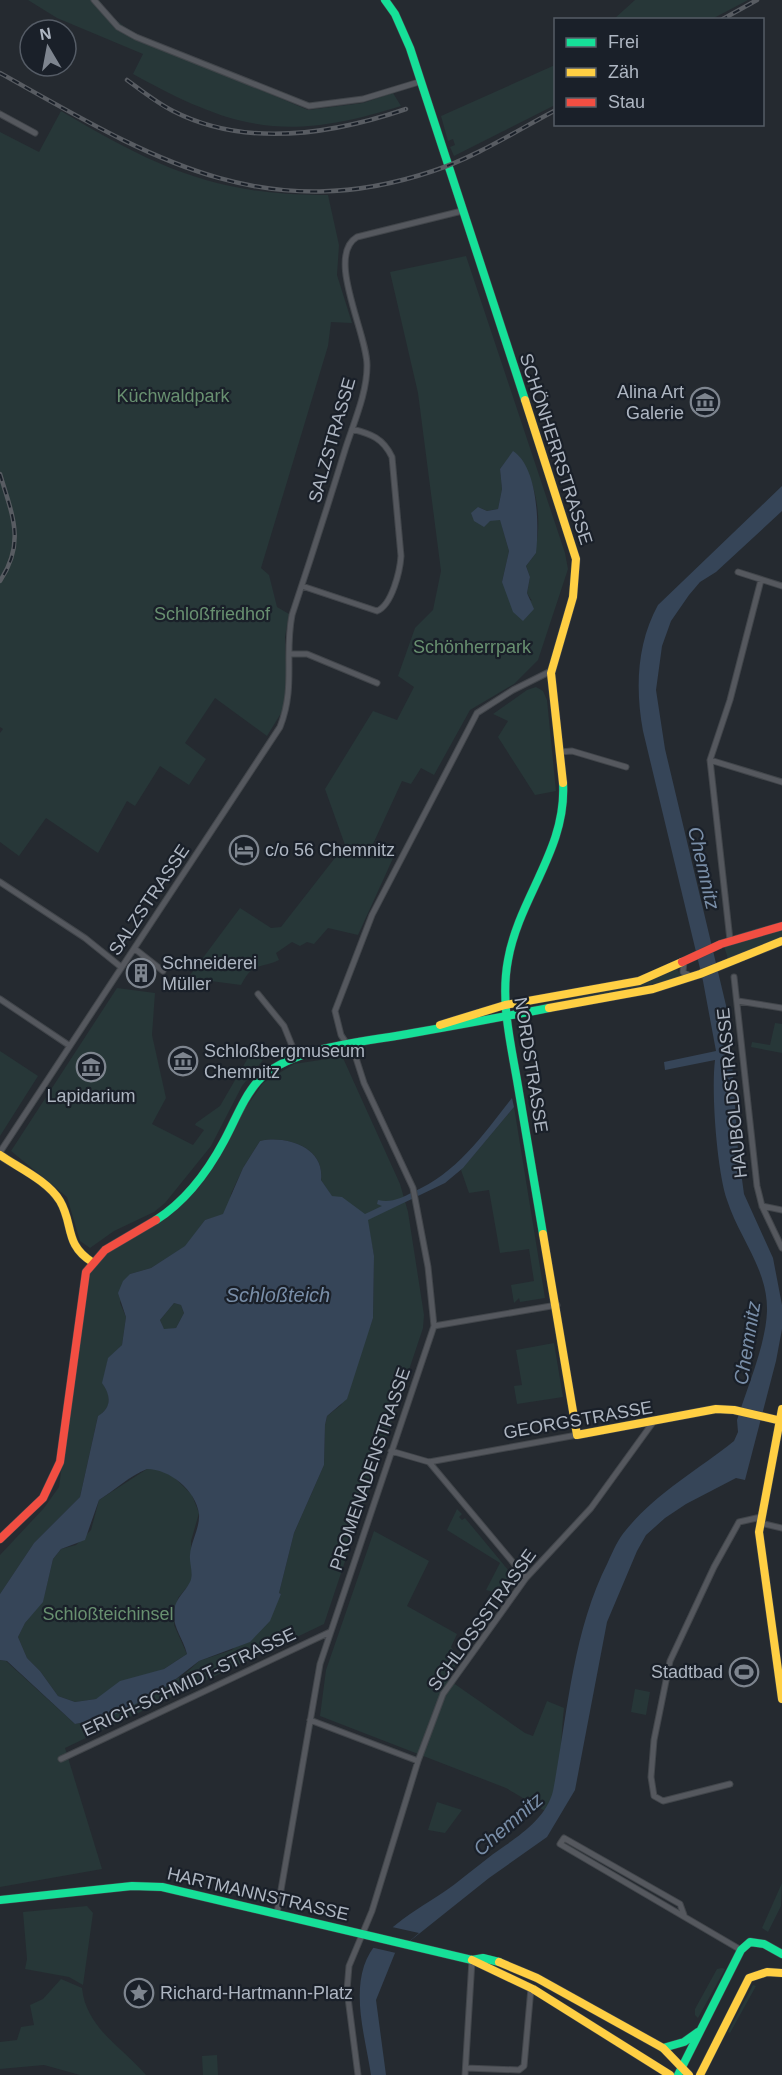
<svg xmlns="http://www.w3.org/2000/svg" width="782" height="2075" font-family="Arial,sans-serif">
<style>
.green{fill:#273738;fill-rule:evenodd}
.water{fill:#364558;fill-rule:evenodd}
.pier{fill:#252a30}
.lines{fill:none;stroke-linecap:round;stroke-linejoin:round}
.street-casing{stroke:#42464b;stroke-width:7}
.fast-casing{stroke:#42464b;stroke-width:9}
.slow-casing{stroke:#42464b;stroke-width:9}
.jam-casing{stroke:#42464b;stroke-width:9}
.street{stroke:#55585e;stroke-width:5}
.fast{stroke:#16e098;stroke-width:8}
.slow{stroke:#ffcf43;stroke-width:8}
.jam{stroke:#f24e42;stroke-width:8}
.rail-casing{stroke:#585c62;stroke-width:4.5}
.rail{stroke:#1a2029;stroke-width:2;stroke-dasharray:7;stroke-linecap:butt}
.labels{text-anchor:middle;stroke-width:4.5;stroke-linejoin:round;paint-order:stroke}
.poi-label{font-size:18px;fill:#aeb6c2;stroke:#1a2029;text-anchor:start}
.park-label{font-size:18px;fill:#689070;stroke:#1a2029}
.street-label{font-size:18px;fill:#aeb6c2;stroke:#1a2029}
.water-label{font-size:20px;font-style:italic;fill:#798ea8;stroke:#1a2029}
</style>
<rect width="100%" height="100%" fill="#252a30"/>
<!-- green -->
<path class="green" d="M28,0H99C119,34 160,43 194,57L193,61L308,110L363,103L393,93L401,106C287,142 236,131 133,74L143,54L57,18Z
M635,0H748L712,19H614Z
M555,65V105L454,156L450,147L455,145L453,139L448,141L441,116Z
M61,111C155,167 217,196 328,195L339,245L337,275L352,323L331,322L328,346L261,568L269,575L277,607L289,614L285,637L287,692L283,710L267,736L215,698L185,743L206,759L189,785L160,766L135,806L127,801L98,853L46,818L19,856L0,842V733L3,729L0,727V132L39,152Z
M466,256L565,553L568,569L538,660L514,684L470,710L434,775L421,768L411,784L402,781L373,844L394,856L358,935L328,928L314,944L307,942L300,946L292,942L276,953L279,960C259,970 254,960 241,985L188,978L240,908L271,928L281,927L345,845L325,789L373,711L397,720L414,687L398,676L415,628L433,610L441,571L418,393L390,272ZM513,452C532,470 540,504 538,531C538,539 535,544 536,553L526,566L530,577L527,593L532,601L502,582L509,551L500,519L490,521L478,507L487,511L498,509L502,489L500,469Z
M536,687L543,691L547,700L556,791L535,795L498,737L508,721L493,714L527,690Z
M782,930V937L728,959L724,946Z
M677,969L682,977L671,980L524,1010L523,1008L634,986Z
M117,988L155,993L152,1035L166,1098L152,1124L193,1145L204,1130L195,1125L196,1123L220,1106L252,1051L263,1060L242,1086L211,1146L165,1203L154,1212L114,1231L90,1248L80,1241L67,1197L11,1151Z
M775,1023L782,1024V1053L751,1047L752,1042L770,1045Z
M0,1051L38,1076L0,1136Z
M340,1057L343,1058L400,1184L408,1212L424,1315L423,1328L324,1624L65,1748L102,1869L0,1887V1660L6,1661L75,1724L110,1717L185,1674L199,1661L232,1650L281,1594L279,1593L294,1533L324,1465L325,1425L327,1416L341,1405L373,1318L374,1256L367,1220L332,1197L321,1180C325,1147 286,1135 260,1141L243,1168L231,1194L229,1206L223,1215L205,1220L186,1246L151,1268L130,1274L120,1303L126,1317L122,1345L108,1359L103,1383C111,1395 112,1408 98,1416L80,1497L34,1543L0,1594V1555L44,1508L59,1487L89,1264L180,1203L263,1083L294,1064Z
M514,1107L545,1298L520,1302L519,1298L514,1303L511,1285L534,1281L529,1249L500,1253L489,1190L469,1193L461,1170Z
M174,1303L181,1305L184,1313L176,1328L164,1330L160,1320Z
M554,1343L563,1397L517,1404L514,1386L522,1385L516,1350Z
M147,1469H159L175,1478L192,1495L199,1513L191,1541L192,1581L178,1598L174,1625L187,1654L164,1669L96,1699L75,1702L58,1696L40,1671L27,1658L18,1637L25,1623L43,1601L53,1559L61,1549L76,1545L91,1530L99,1500Z
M457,1509L462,1514L459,1517L462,1520L465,1518L514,1577L505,1595L486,1590L500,1563L447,1530Z
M374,1531L429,1561L407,1606L457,1634L451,1647L459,1657L449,1680L525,1733L533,1736L547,1701L564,1708C560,1739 563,1783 545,1811L506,1788L320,1716L326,1670Z
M635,1689L650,1692L646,1715L631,1712Z
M437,1802L462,1810L445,1833L428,1830Z
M782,1883L781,1906L768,1932L762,1928Z
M87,1906L93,1913L83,1985L69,1977L25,1969L27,1959L23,1912Z
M722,1968L725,1969L698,2018L695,2015V2009L717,1969Z
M61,1979L82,1988C86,2028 122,2047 146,2075H80L44,2065L0,2069V2042L17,2040L21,2027L34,2025L30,2005L43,1999Z
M753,1985L756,1986L730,2033L728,2032Z
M217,2055L218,2075H203L202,2056Z"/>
<!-- water -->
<path class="water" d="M513,451C539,468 539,528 536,553L526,566L530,577L527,593L534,609L523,621L513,612L502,582L509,551L500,520L490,521L484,527L474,521L471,513L478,507L487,511L498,509L502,489L500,469Z
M782,486V511L716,572L700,582L689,595L671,621L662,646L656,690L665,749L729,1018L738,1150L744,1194L773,1258L782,1305V1329L776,1361L745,1480L736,1478L686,1504L665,1518L646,1535L637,1551L607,1622L575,1790L547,1837L489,1878L395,1953L376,2000L386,2075H371C366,2041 353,2000 364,1966C377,1927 425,1907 455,1884C472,1871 488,1857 506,1845C526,1831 547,1815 553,1791C568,1713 572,1633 608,1562C613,1551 618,1539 626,1530C656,1493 698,1470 734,1441L738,1432L737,1420C747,1388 766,1344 767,1311C768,1269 739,1238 727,1200C717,1170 711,1092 715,1060L665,1070L664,1062L716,1051L703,981L643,731C635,688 637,643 658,605Z
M512,1098L514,1107L463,1168L445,1183L368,1220L374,1256L373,1318L347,1399L327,1416L325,1425L324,1465L294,1533L279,1593L281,1594L270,1621L250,1642L199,1661L159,1692L110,1717L75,1724L7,1661L0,1660V1594L34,1543L80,1497L98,1416C112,1408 111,1395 102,1383L108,1358L122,1345L126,1317L118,1293L123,1281L130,1274L151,1268L185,1246L205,1220L223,1214L243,1168L260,1141C286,1135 325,1147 321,1180L332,1196L342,1197L365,1214L382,1206L377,1204L378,1200C392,1203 401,1198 413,1192C457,1173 483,1135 512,1098ZM174,1303L181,1305L184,1313L176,1328L164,1329L160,1320ZM147,1469C169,1469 196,1490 199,1514C200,1528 191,1541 190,1555C189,1563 194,1574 190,1582C185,1592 176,1598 174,1610C172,1627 183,1638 187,1654L164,1669L120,1681L96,1699L75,1702L58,1696L40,1671L27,1658L18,1637L25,1623L43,1602L53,1559L61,1549L85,1540L99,1500C115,1490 129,1476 147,1469Z"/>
<!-- pier -->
<path class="pier" d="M392,1927L419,1933L396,1953L370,1947Z"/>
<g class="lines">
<!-- street casing -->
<g class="street-casing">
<path id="street" d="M94,0L118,27L136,37L309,106L363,99L419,82
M0,114L35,133
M738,572L782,586
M302,586L377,611C392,605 400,571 401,556L392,457C383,438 371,434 352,429
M289,654H307L377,683
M560,752L572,751L626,767
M710,760L782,782
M0,882L85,938L121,967
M730,940L710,760L730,700L761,580
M135,949L163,971
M684,961L683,972L692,977
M734,977L757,1186L762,1206L782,1248
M258,994L284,1026L297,1058
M0,999L70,1046
M738,1001L782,1008
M0,1152L280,727C296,686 284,656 292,615C310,561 328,505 345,450C353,424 367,394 367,366C368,335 325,256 357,237L462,211
M762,1206L782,1210
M434,1326L557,1305
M391,1451L429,1462L577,1435
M429,1462L526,1578
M760,1523L782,1528
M310,1720L418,1761
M61,1759L330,1632
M730,1784L663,1801L654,1796L651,1777L654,1740L670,1661L714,1567L739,1522L761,1517
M277,1913L320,1664L434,1326L428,1267L413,1188L364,1083L356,1058L341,1035L335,1011L372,915L477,713L513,690L551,671
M684,1915L680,1904L564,1838L560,1844L741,1950
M466,2068L519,2070L524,2066L531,1988
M358,2075L347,1990L349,1966L372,1911L418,1761L443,1694L526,1578L591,1508L654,1421
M465,2075L472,1960"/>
</g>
<!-- fast casing -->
<g class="fast-casing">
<path id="fast" d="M385,0L395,14L410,48L525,400
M156,1220C186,1201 208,1171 224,1141C235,1121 243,1098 258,1081C290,1046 368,1042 413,1033C458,1025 503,1017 549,1008
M543,1234C535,1185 526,1136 518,1086C511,1044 500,1002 508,960C519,897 567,849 563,783
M0,1900L132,1886L162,1887L472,1960L483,1958L499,1962
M663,2048L684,2042L698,2032
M678,2075L741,1950L750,1942L764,1944L782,1954"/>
</g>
<!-- slow casing -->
<g class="slow-casing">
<path id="slow" d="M525,400L576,559L573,597L551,673L563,783
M549,1008L653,989L700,974L782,941
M440,1025L505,1005L639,981L682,962
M0,1155C19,1168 48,1181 60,1201C74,1225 64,1244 92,1262
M543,1234L577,1435L716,1409L734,1410L782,1421
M782,1409L759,1532L782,1699
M472,1960L533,1989L670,2075
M499,1962L537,1978L663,2048L689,2075
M700,2075L749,1978L767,1972L782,1973"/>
</g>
<!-- jam casing -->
<g class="jam-casing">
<path id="jam" d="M682,962L721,944L782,926
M0,1539L43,1498L60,1462L86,1272L105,1250L156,1220"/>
</g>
<!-- street -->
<use href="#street" class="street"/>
<!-- fast -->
<use href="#fast" class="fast"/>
<!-- slow -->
<use href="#slow" class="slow"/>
<!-- jam -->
<use href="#jam" class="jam"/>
<!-- rail casing -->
<g class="rail-casing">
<path id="rail" d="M721,20L757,0
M0,73C145,154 260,229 433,171C476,157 516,131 556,110
M127,80C142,91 157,103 173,111C245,148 333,134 406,109
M0,474C12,515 26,542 0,581"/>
</g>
<!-- rail -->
<use href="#rail" class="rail"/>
</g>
<!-- icons -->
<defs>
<g id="museum-ring" transform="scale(1.5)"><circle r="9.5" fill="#1a2029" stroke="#7e858f" stroke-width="1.5"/><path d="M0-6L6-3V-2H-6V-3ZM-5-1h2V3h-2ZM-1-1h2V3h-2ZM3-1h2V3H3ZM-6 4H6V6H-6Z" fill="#7e858f"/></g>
<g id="hotel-ring" transform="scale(1.5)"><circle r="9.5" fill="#1a2029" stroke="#7e858f" stroke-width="1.5"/><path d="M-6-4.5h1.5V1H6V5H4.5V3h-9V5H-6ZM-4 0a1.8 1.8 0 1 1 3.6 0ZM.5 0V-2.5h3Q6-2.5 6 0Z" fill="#7e858f"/></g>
<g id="building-ring" transform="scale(1.5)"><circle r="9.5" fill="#1a2029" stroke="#7e858f" stroke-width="1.5"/><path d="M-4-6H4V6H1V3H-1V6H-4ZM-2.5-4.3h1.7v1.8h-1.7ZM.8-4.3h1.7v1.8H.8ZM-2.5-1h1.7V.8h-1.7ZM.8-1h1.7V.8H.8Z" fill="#7e858f"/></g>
<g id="stadium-ring" transform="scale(1.5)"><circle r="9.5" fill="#1a2029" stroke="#7e858f" stroke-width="1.5"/><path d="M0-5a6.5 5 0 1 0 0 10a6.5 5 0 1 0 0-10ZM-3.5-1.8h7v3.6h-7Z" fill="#7e858f"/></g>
<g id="sight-ring" transform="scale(1.5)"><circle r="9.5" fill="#1a2029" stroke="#7e858f" stroke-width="1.5"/><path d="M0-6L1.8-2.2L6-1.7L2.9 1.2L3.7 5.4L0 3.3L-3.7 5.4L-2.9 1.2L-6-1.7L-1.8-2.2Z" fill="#7e858f"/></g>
</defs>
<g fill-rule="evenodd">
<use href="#museum-ring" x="705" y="402"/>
<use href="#hotel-ring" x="244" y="850"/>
<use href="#building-ring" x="141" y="973"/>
<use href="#museum-ring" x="183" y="1061"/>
<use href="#museum-ring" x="91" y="1067"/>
<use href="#stadium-ring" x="744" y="1672"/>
<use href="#sight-ring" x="139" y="1993"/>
</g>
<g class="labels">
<!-- poi labels -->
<g class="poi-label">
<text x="684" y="398" text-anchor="end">Alina Art<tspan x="684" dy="21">Galerie</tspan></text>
<text x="265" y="856">c/o 56 Chemnitz</text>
<text x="162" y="969">Schneiderei<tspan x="162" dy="21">Müller</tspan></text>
<text x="204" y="1057">Schloßbergmuseum<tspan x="204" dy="21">Chemnitz</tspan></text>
<text x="91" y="1102" text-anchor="middle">Lapidarium</text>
<text x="723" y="1678" text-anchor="end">Stadtbad</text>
<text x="160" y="1999">Richard-Hartmann-Platz</text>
</g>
<!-- park labels -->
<g class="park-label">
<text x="173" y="402">Küchwaldpark</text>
<text x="212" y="620">Schloßfriedhof</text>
<text x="472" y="653">Schönherrpark</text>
<text x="108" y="1620">Schloßteichinsel</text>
</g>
<!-- street labels -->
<g class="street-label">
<text transform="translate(332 440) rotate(-74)" y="6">SALZSTRASSE</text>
<text transform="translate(556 449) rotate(72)" y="6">SCHÖNHERRSTRASSE</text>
<text transform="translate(149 900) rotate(-56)" y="6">SALZSTRASSE</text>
<text transform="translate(531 1065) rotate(81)" y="6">NORDSTRASSE</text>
<text transform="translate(732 1093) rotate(-96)" y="6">HAUBOLDSTRASSE</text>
<text transform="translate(578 1420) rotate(-10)" y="6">GEORGSTRASSE</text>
<text transform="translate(370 1469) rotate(-71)" y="6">PROMENADENSTRASSE</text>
<text transform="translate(482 1620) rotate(-54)" y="6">SCHLOSSSTRASSE</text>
<text transform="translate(189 1682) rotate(-25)" y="6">ERICH-SCHMIDT-STRASSE</text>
<text transform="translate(258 1894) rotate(13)" y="6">HARTMANNSTRASSE</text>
</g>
<!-- water labels -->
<g class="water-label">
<text transform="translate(704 868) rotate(77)" y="7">Chemnitz</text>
<text x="278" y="1302">Schloßteich</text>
<text transform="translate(747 1343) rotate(-81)" y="7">Chemnitz</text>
<text transform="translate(508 1824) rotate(-41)" y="7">Chemnitz</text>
</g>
</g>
<!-- legend -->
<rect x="554" y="18" width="210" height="108" fill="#1a2029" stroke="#555c66" stroke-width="1.5"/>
<rect x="566" y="38" width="30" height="9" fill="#16e098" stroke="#555c66" stroke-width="1.5"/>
<text x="608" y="48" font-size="18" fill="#aeb6c2">Frei</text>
<rect x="566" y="68" width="30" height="9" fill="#ffcf43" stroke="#555c66" stroke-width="1.5"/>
<text x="608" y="78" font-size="18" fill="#aeb6c2">Zäh</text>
<rect x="566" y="98" width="30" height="9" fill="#f24e42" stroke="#555c66" stroke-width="1.5"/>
<text x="608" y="108" font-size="18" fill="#aeb6c2">Stau</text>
<!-- north arrow -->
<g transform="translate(48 48) rotate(350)"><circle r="28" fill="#1a2029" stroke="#555c66" stroke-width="1.5"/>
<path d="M0-4.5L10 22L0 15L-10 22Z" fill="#7e858f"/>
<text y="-9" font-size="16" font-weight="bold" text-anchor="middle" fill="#aeb6c2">N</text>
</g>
</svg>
